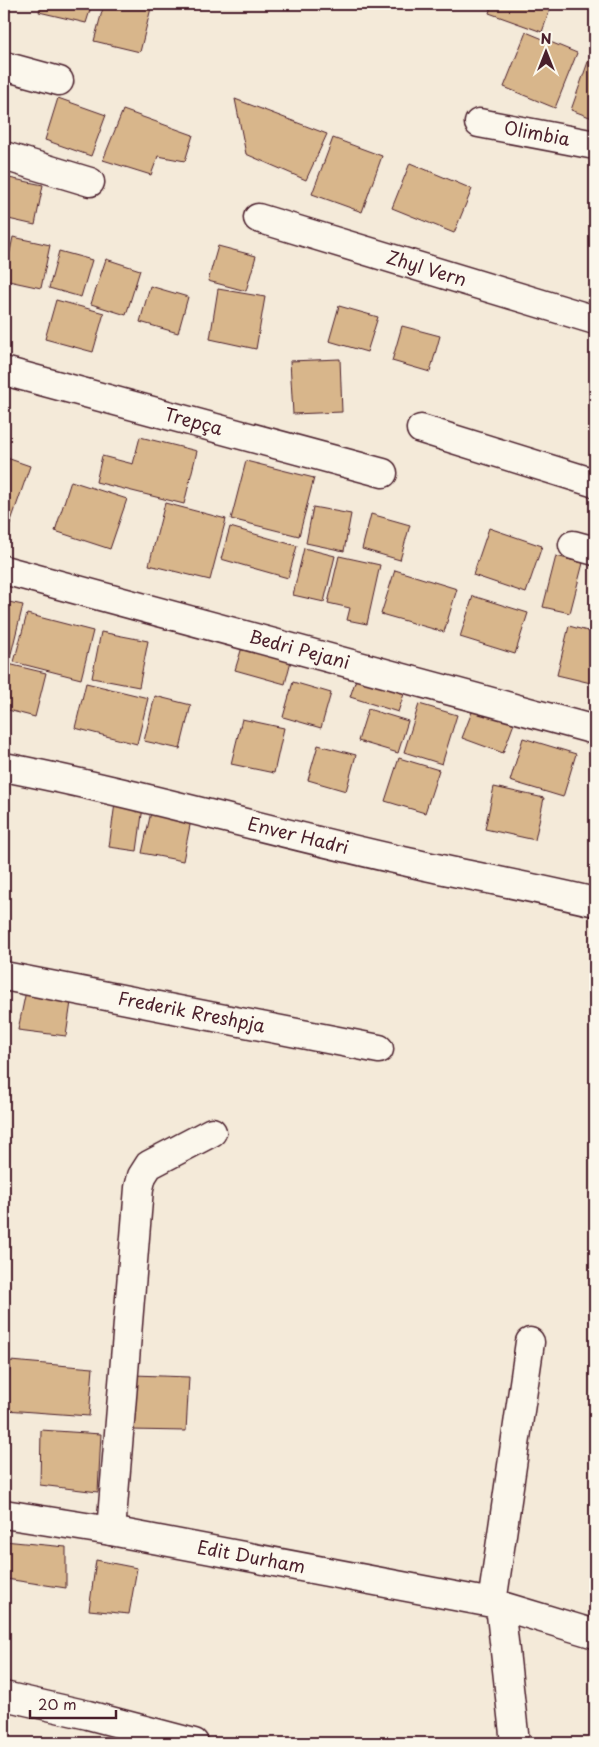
<svg xmlns="http://www.w3.org/2000/svg" width="599" height="1747" font-family="'Playpen Sans',sans-serif">
<style>
.building{fill:#d8b68b;stroke:#4a1f2b}
.lines{fill:none;stroke-linecap:round;stroke-linejoin:round}
.street-casing{stroke:#4a1f2b;stroke-width:31}
.street{stroke:#fbf7ec;stroke-width:28}
.labels{text-anchor:middle;stroke-width:4;stroke-linejoin:round;paint-order:stroke}
.street-label{font-size:18px;fill:#4a1f2b;stroke:#fbf7ec}
</style>
<rect width="100%" height="100%" fill="#f4ead9"/>
<filter id="ink" filterUnits="userSpaceOnUse"><feTurbulence type="fractalNoise" baseFrequency=".02" numOctaves="2"/><feDisplacementMap in="SourceGraphic" scale="10" xChannelSelector="R" yChannelSelector="G"/><feConvolveMatrix kernelMatrix="1 2 1 2 8 2 1 2 1" color-interpolation-filters="sRGB"/></filter>
<g filter="url(#ink)">
<!-- building -->
<path class="building" d="M41,4H92L86,23L39,12Z
M104,4H152L140,52L94,41Z
M492,4H552L542,32L489,13Z
M526,32L577,53L555,108L504,87Z
M589,59L595,61V119L571,110Z
M58,98L106,115L91,156L45,140Z
M235,99L327,134L306,180L246,154Z
M123,110L193,135L185,161L158,156L151,175L103,160Z
M333,138L382,156L362,212L312,194Z
M410,163L472,189L454,233L392,208Z
M4,177L43,185L35,225L4,218Z
M13,237L50,245L41,288L4,280Z
M218,246L256,256L246,291L208,281Z
M59,251L92,260L81,297L49,288Z
M106,259L140,270L126,315L91,304Z
M150,286L188,297L178,333L140,322Z
M218,289L265,297L256,349L210,339Z
M56,300L104,313L93,352L45,339Z
M339,306L378,317L367,352L329,341Z
M402,326L440,336L430,372L392,361Z
M340,359L342,412L293,414L290,361Z
M140,437L197,451L184,504L96,482L102,456L133,464Z
M4,457L30,466L10,524L4,521Z
M246,461L314,478L299,536L231,519Z
M71,481L127,499L110,549L55,531Z
M165,503L226,519L210,580L149,565Z
M313,507L351,514L344,551L306,543Z
M371,514L410,525L400,560L362,549Z
M230,527L297,546L288,578L221,559Z
M489,528L542,546L526,593L473,575Z
M304,548L335,556L324,602L293,595Z
M339,556L380,565L367,624L347,620L350,608L328,603Z
M556,556L583,563L570,613L543,607Z
M395,570L457,589L444,632L381,614Z
M473,596L528,613L515,654L460,637Z
M4,601L23,605L10,658L4,657Z
M27,614L93,631L81,679L14,662Z
M569,626L595,633V684L557,675Z
M101,632L148,641L139,687L92,678Z
M243,644L292,657L285,684L235,670Z
M4,663L46,673L35,717L4,709Z
M358,673L406,688L398,712L350,697Z
M293,682L331,693L321,728L283,717Z
M86,683L148,698L137,744L75,728Z
M155,696L191,705L180,749L144,741Z
M419,704L457,715L442,764L404,752Z
M475,704L516,718L503,753L462,738Z
M368,709L408,721L398,753L358,741Z
M242,719L284,728L274,773L231,764Z
M523,738L576,754L563,797L510,781Z
M318,745L356,755L346,791L308,780Z
M399,758L439,770L425,813L385,801Z
M494,787L544,798L535,840L485,829Z
M115,803L143,807L137,851L109,847Z
M151,812L191,820L183,861L142,853Z
M26,991L71,1002L66,1036L18,1030Z
M10,1361L93,1368L89,1416L6,1410Z
M134,1375L189,1377L186,1431L130,1430Z
M41,1430L101,1434L98,1492L40,1485Z
M4,1541L66,1547V1588L6,1579Z
M96,1560L137,1568L129,1614L89,1610Z"/>
<g class="lines">
<!-- street casing -->
<g class="street-casing">
<g id="street">
<path d="M4,66L59,81"/>
<path id="s1" d="M479,123L595,145"/>
<path d="M4,156L90,182"/>
<path id="s2" d="M258,218L595,320"/>
<path id="s3" d="M4,371L383,473"/>
<path d="M421,429L595,483"/>
<path d="M573,545L595,551"/>
<path id="s4" d="M4,570L595,730"/>
<path id="s5" d="M4,767C143,794 279,834 417,864C476,877 536,888 595,902"/>
<path id="s6" d="M4,976L379,1049"/>
<path id="s7" d="M4,1514L111,1531L492,1603L595,1634"/>
<path d="M111,1531L139,1188L142,1176L149,1165L212,1132"/>
<path d="M492,1603L530,1342"/>
<path d="M500,1605L515,1743"/>
<path d="M4,1696L88,1715L194,1743"/>
</g>
</g>
<!-- street -->
<use href="#street" class="street"/>
</g>
</g>
<g class="labels">
<!-- street labels -->
<g class="street-label">
<text dy="6" stroke="none"><textPath href="#s1" startOffset="59">Olimbia</textPath></text>
<text dy="6" stroke="none"><textPath href="#s2" startOffset="176">Zhyl Vern</textPath></text>
<text dy="6" stroke="none"><textPath href="#s3" startOffset="196">Trepça</textPath></text>
<text dy="6" stroke="none"><textPath href="#s4" startOffset="306">Bedri Pejani</textPath></text>
<text dy="6" stroke="none"><textPath href="#s5" startOffset="302">Enver Hadri</textPath></text>
<text dy="6" stroke="none"><textPath href="#s6" startOffset="191">Frederik Rreshpja</textPath></text>
<text dy="6" stroke="none"><textPath href="#s7" startOffset="251">Edit Durham</textPath></text>
</g>
</g>
<!-- margin -->
<rect width="599" height="1747" fill="none" stroke="#fbf7ec" stroke-width="20"/>
<rect x="10" y="10" width="579" height="1727" fill="none" stroke="#4a1f2b" stroke-width="2" filter="url(#ink)"/>
<!-- north arrow -->
<g transform="translate(546 52)" stroke="#fbf7ec" stroke-width="4" paint-order="stroke">
<path d="M0-4L9 19L0 12L-9 19Z" fill="#4a1f2b"/>
<text y="-8" font-size="14" font-weight="bold" text-anchor="middle" fill="#4a1f2b">N</text>
</g>
<!-- scale -->
<path d="M30 1710v8h86v-8" fill="none" stroke="#4a1f2b" stroke-width="2.5"/>
<text x="38" y="1710" font-size="15" fill="#4a1f2b" stroke="#fbf7ec" stroke-width="4" paint-order="stroke">20 m</text>
</svg>
